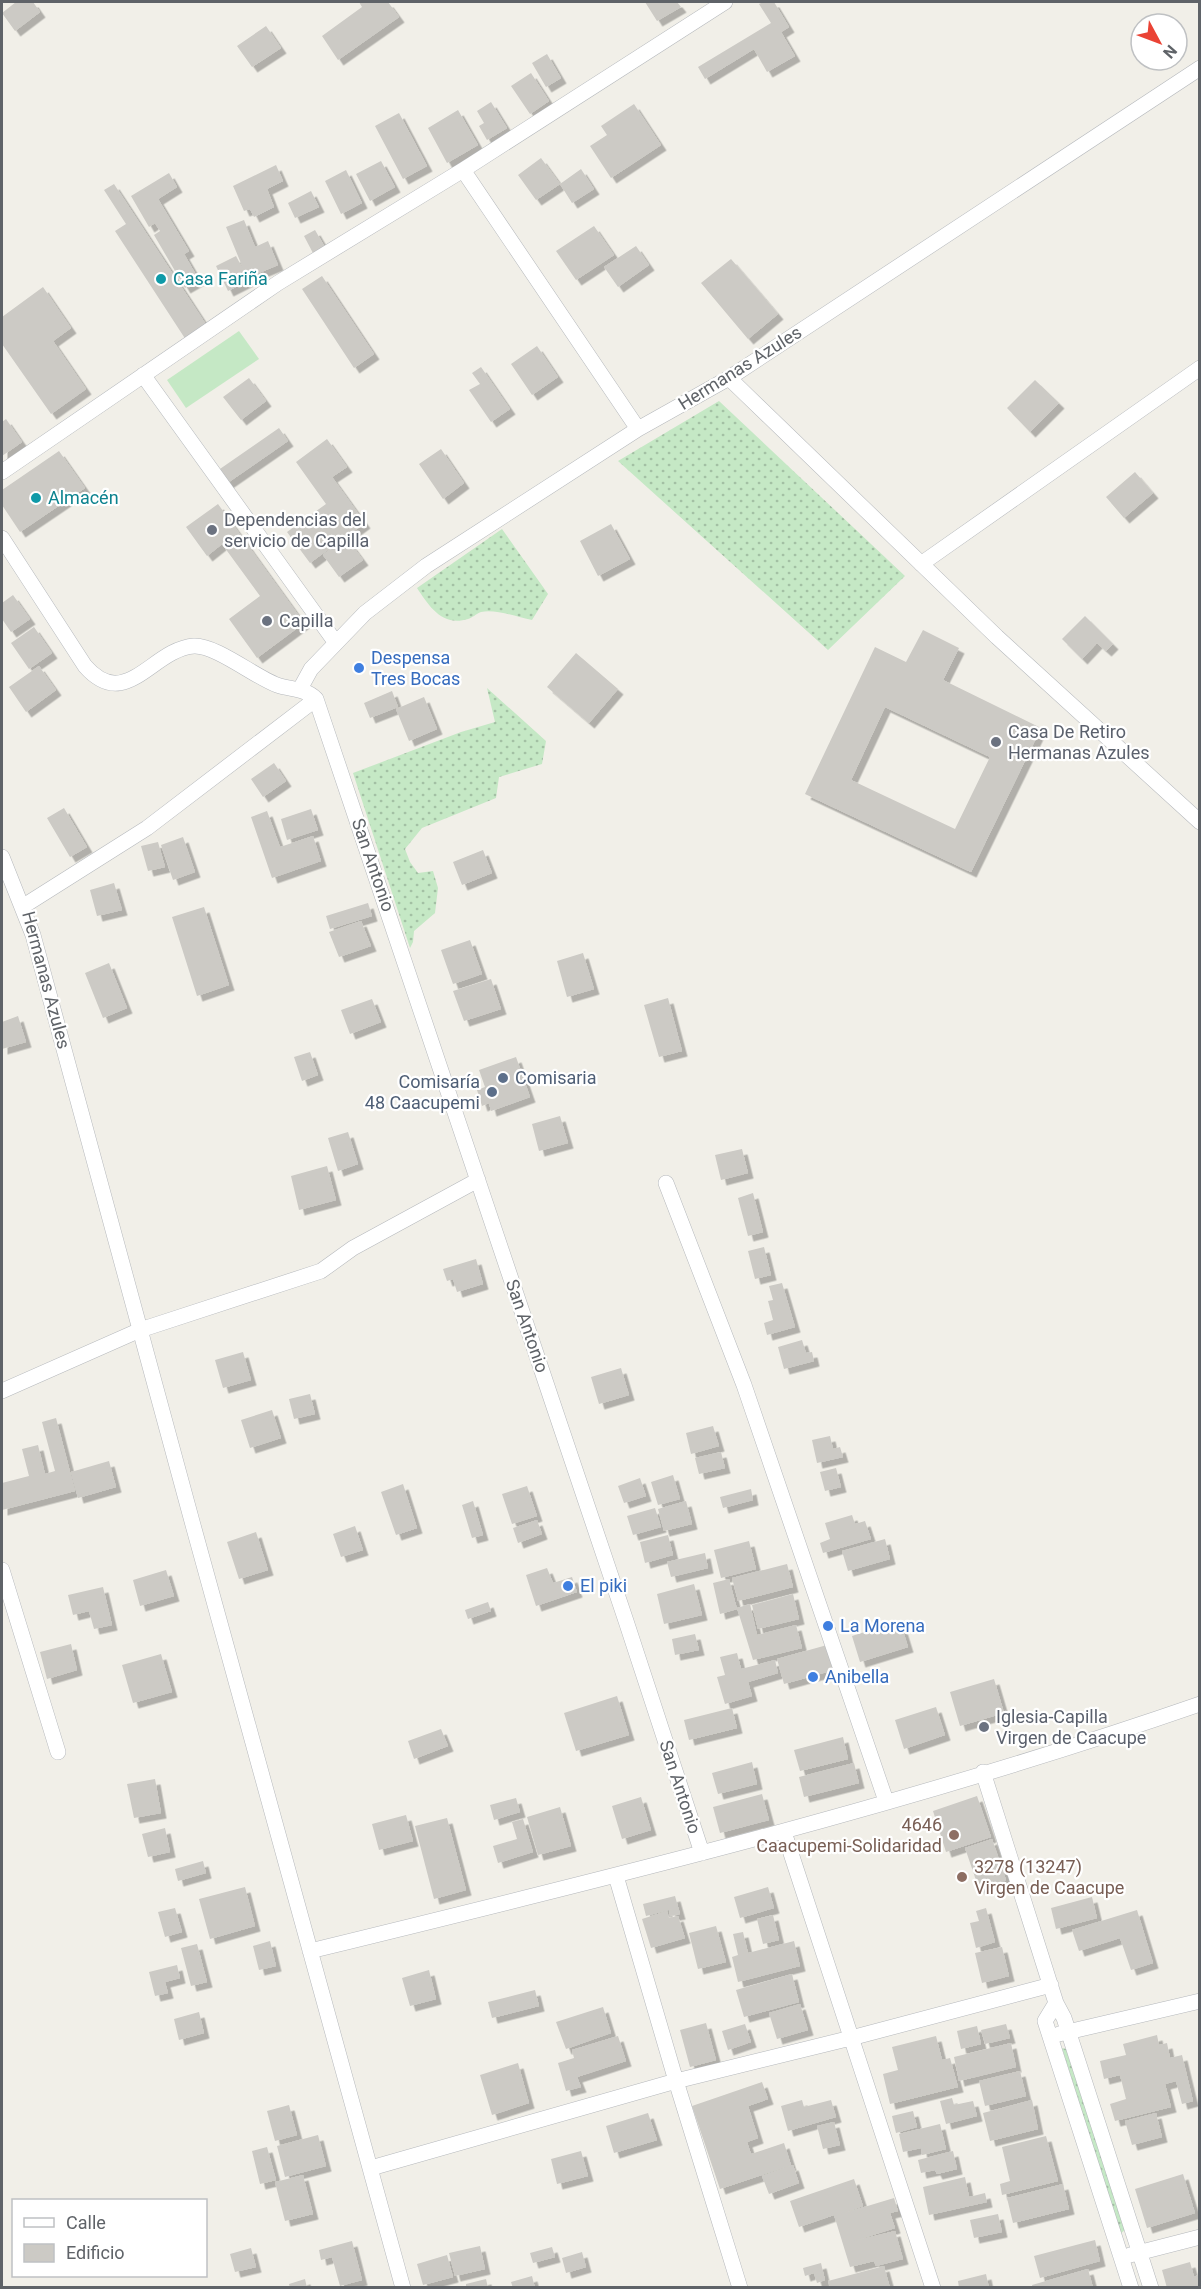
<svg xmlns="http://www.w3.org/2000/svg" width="1201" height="2289" font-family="Roboto,sans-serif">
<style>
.grass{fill:url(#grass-dots)}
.pitch{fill:#c5e8c5}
.building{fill:#cccac5;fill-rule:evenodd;filter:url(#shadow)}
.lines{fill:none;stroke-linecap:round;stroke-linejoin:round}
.minor-casing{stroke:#b5b8bc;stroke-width:16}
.minor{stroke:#fff;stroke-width:15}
.culture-dot{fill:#0f9aa8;stroke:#fff;stroke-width:2}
.worship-dot{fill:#6b7280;stroke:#fff;stroke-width:2}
.shop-dot{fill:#3f7fe0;stroke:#fff;stroke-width:2}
.service-dot{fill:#5c6f8a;stroke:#fff;stroke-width:2}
.education-dot{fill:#8d6e63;stroke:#fff;stroke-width:2}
.labels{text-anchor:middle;stroke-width:4.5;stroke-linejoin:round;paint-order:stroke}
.culture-label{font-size:18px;fill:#0d838f;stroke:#fff;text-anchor:start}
.street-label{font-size:18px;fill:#5f6368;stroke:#fff}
.worship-label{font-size:18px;fill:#5b616d;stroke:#fff;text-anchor:start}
.shop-label{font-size:18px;fill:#366cbe;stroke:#fff;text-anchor:start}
.service-label{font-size:18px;fill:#4e5e75;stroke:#fff;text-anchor:start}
.education-label{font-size:18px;fill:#785e54;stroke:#fff;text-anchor:end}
</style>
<defs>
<pattern id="grass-dots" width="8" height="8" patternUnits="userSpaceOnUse" patternTransform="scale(1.5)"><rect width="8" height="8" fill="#c5e8c5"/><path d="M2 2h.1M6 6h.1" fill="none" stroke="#a3c0a4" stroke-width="1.8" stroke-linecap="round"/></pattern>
<filter id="shadow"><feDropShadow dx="5.5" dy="5.5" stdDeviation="0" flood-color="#0004"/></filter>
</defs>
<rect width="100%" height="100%" fill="#f1efe8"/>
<!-- grass -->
<path class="grass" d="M719,401L905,576L828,650L618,461Z
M502,529L548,594L532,620C517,617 496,609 481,612C476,614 472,618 468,619C442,627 429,606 417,588Z
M487,688L546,741L542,764L499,777L496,798L422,828L405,849L410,862L418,873L433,871L438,888L435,913L414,931L413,942L410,948L353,773L461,732L495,722Z
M1062,2048L1066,2049L1125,2230L1121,2233L1119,2231Z"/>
<!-- pitch -->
<path class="pitch" d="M239,331L259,359L186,408L167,380Z"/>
<!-- building -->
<path class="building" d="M16,2H33L40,12L15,31L2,13Z
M359,2H388L399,17L338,60L322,36L362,7Z
M645,2H677L681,7L657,21Z
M763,2H774L789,27L781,32L795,56L767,72L754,49L705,79L698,67L771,23L759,4Z
M266,26L281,48L252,67L237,46Z
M547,54L561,78L546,87L532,63Z
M531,73L549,101L530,114L511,86Z
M491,102L507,128L487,140L479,126L484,123L477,111Z
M634,104L661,145L611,178L590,146L607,135L601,126Z
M458,110L478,145L447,163L428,128Z
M399,113L427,166L403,179L375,126Z
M541,158L560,184L536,200L518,175Z
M381,161L395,187L370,201L356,174Z
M276,165L283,181L267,189L274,207L254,217L250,209L244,211L233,186Z
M581,169L594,189L572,203L560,184Z
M346,170L362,203L341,214L325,181Z
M169,173L177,187L158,199L189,251L184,254L199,280L185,288L154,235L160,231L155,223L149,227L131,196Z
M114,184L207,326L186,340L115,231L126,224L104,190Z
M311,191L319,207L295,218L288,203Z
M244,220L255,247L268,241L278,265L247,278L248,281L228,291L216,266L236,256L245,273L226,227Z
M594,226L614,255L576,280L556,251Z
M315,230L326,249L314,255L304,236Z
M636,246L649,265L618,287L604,267Z
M731,259L778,314L748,339L701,283Z
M322,276L374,354L354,368L302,289Z
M43,287L71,328L53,341L86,389L51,414L2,344V317Z
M537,346L558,377L532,395L511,364Z
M481,367L510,409L491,422L469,390L480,384L472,373Z
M249,378L266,401L241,420L223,397Z
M1035,380L1059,403L1030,432L1007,408Z
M6,419L22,442L2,456V422Z
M279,428L288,441L226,484L217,471Z
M327,439L347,467L332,477L365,523L346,537L363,560L339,577L323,555L341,540L310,563L287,532L326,504L296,462Z
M441,449L464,483L443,499L419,464Z
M59,451L85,488L20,532L2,505V490Z
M1135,472L1153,493L1124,518L1106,497Z
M218,504L304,623L257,658L229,619L260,596L222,544L207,556L186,527Z
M611,524L630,559L598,576L580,541Z
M13,595L30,619L11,632L2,619V603Z
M1085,616L1113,644L1106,651L1097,643L1082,659L1062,639Z
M34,627L52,653L29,669L11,643Z
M923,630L959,648L943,680L1041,728L971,872L805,794L875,647L906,662ZM885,707L990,757L955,829L851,780Z
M576,653L618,689L589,723L547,687Z
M39,666L56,690L26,712L9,687Z
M392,691L398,707L370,718L364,703Z
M424,697L437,729L409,741L396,709Z
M274,763L286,781L263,797L251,779Z
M64,808L87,847L70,857L47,818Z
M311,809L318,830L287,840L281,819Z
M267,811L280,847L313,836L321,861L272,878L251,817Z
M183,837L195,872L173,880L161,845Z
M158,842L165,867L148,871L141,846Z
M483,850L492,873L462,885L453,862Z
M114,883L122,910L97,916L90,890Z
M368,903L372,916L330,929L326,916Z
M204,907L229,985L197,996L172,917Z
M361,921L371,946L339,957L329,932Z
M470,940L482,974L453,984L441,950Z
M583,953L594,989L567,997L557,961Z
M109,963L127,1008L103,1018L85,973Z
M491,979L501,1009L464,1021L453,991Z
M668,998L682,1051L659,1057L644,1005Z
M372,999L381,1022L350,1034L341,1010Z
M18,1016L26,1042L2,1049V1022Z
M310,1052L318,1075L302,1081L294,1057Z
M516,1057L530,1097L491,1111L489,1103L482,1106L477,1090L485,1087L479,1070Z
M560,1116L568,1143L539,1151L532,1124Z
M348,1132L358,1164L338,1171L328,1138Z
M742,1149L748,1173L721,1180L715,1155Z
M327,1166L336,1200L299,1210L291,1176Z
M753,1193L763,1232L748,1236L738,1198Z
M764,1247L771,1275L755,1279L748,1251Z
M476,1259L483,1284L457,1292L453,1279L447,1281L443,1269Z
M782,1283L795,1327L767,1335L764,1323L773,1320L768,1301L773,1300L769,1286Z
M802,1340L806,1353L812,1352L814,1361L784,1369L778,1347Z
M243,1352L251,1380L223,1388L215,1360Z
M621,1368L629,1395L599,1404L591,1377Z
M310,1394L315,1414L294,1419L289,1399Z
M272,1410L281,1438L250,1448L241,1420Z
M56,1418L75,1491L2,1510V1483L29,1476L22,1449L38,1445L45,1474L55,1471L42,1422Z
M713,1426L719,1446L691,1454L686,1433Z
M830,1436L833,1449L840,1447L843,1457L817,1463L812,1440Z
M721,1452L725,1468L699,1474L695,1458Z
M109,1461L116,1487L78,1498L71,1472Z
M836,1468L841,1487L825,1491L820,1472Z
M673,1475L680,1499L658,1505L651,1482Z
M640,1478L646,1496L624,1503L618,1486Z
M403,1484L417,1528L396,1535L381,1492Z
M527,1486L537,1516L512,1524L502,1494Z
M751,1489L753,1500L723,1508L720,1497Z
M473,1501L483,1535L472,1538L462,1505Z
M686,1501L692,1524L664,1531L658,1509Z
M655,1508L661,1527L633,1535L627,1516Z
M852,1515L855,1524L865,1521L871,1539L823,1553L820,1543L830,1539L825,1523Z
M537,1520L542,1534L518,1543L513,1528Z
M355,1526L363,1550L341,1557L333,1534Z
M256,1532L268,1570L239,1579L227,1542Z
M668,1535L673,1555L645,1563L640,1542Z
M885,1539L890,1559L848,1571L842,1551Z
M749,1541L756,1569L721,1578L714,1550Z
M705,1553L708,1568L671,1577L667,1562Z
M787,1564L793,1587L738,1601L732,1578Z
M547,1568L553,1583L572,1577L577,1592L536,1606L526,1575Z
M166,1570L174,1596L140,1606L133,1580Z
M729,1579L737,1609L720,1614L713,1583Z
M694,1584L702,1615L664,1624L657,1594Z
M103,1587L112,1625L94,1629L89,1611L73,1615L68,1595Z
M793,1594L799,1619L758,1629L752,1605Z
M488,1602L491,1611L468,1619L465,1610Z
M750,1604L757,1635L796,1625L802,1648L753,1660L737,1608Z
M900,1621L908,1647L860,1662L852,1636Z
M695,1634L699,1650L675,1655L672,1639Z
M71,1644L77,1670L47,1679L40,1652Z
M827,1645L834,1670L784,1684L777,1659Z
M737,1653L741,1669L775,1660L778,1673L748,1682L752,1696L725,1704L717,1677L725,1675L720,1657Z
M161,1654L172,1692L133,1703L122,1665Z
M994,1679L1004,1713L960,1726L950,1692Z
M617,1696L629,1735L576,1751L564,1713Z
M936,1707L945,1735L904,1749L895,1720Z
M732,1708L737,1728L689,1740L684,1720Z
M441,1729L448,1746L414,1759L408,1741Z
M843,1737L848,1759L800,1771L794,1750Z
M752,1762L757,1784L718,1794L712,1773Z
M854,1763L859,1783L804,1797L799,1777Z
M155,1779L161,1813L134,1818L127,1784Z
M762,1794L769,1820L720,1833L713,1807Z
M977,1796L991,1837L946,1852L933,1811Z
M641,1797L651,1830L622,1839L612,1806Z
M516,1798L520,1812L494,1820L490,1805Z
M560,1807L571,1846L538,1855L527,1817Z
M406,1815L413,1841L379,1850L372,1824Z
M447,1818L466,1890L434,1899L415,1826Z
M523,1819L533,1852L498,1863L493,1846L517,1839L512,1822Z
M165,1828L170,1852L148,1857L142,1834Z
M992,1839L1006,1880L979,1889L965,1848Z
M203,1861L206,1873L178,1881L175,1869Z
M245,1887L255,1926L210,1939L199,1899Z
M768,1887L774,1908L740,1918L734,1897Z
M675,1896L680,1914L670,1916L669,1911L672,1909L646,1916L643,1904Z
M1092,1897L1097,1918L1056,1929L1051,1908Z
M175,1908L182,1932L165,1937L158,1912Z
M986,1908L995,1942L976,1948L970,1923L979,1921L976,1911Z
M1137,1910L1153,1963L1131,1970L1120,1938L1079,1951L1072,1930Z
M667,1911L669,1918L678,1916L685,1938L651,1948L642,1919Z
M773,1915L779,1940L763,1944L757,1919Z
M716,1926L726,1962L698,1969L689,1933Z
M743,1932L748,1953L794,1941L800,1966L738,1982L732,1957L738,1955L733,1934Z
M270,1941L276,1966L259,1970L253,1946Z
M197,1944L207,1982L191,1986L181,1948Z
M1002,1947L1009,1976L982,1983L975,1953Z
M177,1965L180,1978L165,1982L168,1993L155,1996L149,1972Z
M429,1970L436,1999L410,2006L402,1978Z
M792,1974L799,2002L744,2017L736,1990Z
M535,1990L539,2006L492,2018L488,2002Z
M800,2004L808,2030L777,2039L769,2013Z
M603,2007L611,2033L566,2049L556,2022Z
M199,2012L204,2033L179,2040L174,2019Z
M706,2023L716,2060L690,2067L680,2030Z
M745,2024L751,2042L728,2050L722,2031Z
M1006,2024L1010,2038L985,2044L981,2030Z
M977,2026L981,2044L961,2049L957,2031Z
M1157,2035L1159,2045L1167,2043L1170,2058L1182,2055L1193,2101L1182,2104L1176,2081L1165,2084L1171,2107L1115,2121L1110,2104L1126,2099L1120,2075L1104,2079L1100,2061L1126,2055L1123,2044Z
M618,2036L626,2061L577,2077L581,2087L566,2091L558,2063L574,2058L572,2050Z
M936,2036L942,2060L950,2058L958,2087L890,2104L883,2074L898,2070L892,2047Z
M1011,2043L1016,2067L959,2081L954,2057Z
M518,2063L529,2103L492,2115L480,2075Z
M1020,2071L1026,2096L985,2106L979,2081Z
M762,2082L768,2099L748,2106L758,2138L747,2142L751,2154L784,2143L791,2165L720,2189L692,2106Z
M952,2098L954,2105L973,2101L977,2116L946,2124L940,2101Z
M802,2100L804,2107L831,2100L836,2117L788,2131L781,2106Z
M1032,2100L1038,2129L990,2141L983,2113Z
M289,2105L297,2135L275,2141L267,2111Z
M913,2111L917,2127L896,2133L892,2116Z
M648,2113L657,2140L614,2153L606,2126Z
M1156,2113L1162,2137L1132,2145L1125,2121Z
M834,2122L840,2145L823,2149L817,2126Z
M940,2124L946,2149L922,2155L921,2148L903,2152L899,2134Z
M318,2135L326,2166L285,2177L277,2146Z
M1046,2136L1058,2181L1002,2195L1000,2184L1010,2181L1002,2147Z
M267,2147L276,2180L260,2184L252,2151Z
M581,2151L588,2176L557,2184L551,2159Z
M953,2151L957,2169L937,2174L935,2170L921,2173L918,2160Z
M793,2165L799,2183L769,2194L762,2176Z
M1183,2174L1195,2213L1147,2228L1135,2189Z
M303,2175L313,2214L285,2221L275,2182Z
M965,2177L969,2197L985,2193L987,2202L929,2215L923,2187Z
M854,2179L863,2206L841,2214L894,2198L898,2211L890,2213L895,2228L854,2241L895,2231L903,2259L876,2266L874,2261L850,2267L834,2215L799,2227L790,2201Z
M1063,2184L1069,2209L1013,2223L1007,2198Z
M998,2214L1002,2232L974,2238L970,2220Z
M1095,2240L1100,2261L1040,2278L1034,2256Z
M352,2241L362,2280L340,2286L332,2257L321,2260L319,2250Z
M480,2246L485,2269L455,2276L449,2253Z
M552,2247L555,2257L533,2263L530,2253Z
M251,2248L256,2267L235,2272L230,2254Z
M582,2252L586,2267L566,2273L562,2258Z
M447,2255L453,2277L423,2285L417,2264Z
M1190,2262L1194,2277L1198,2275L1200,2288L1189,2286L1167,2288L1162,2270Z
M821,2263L825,2280L817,2283L814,2273L805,2276L803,2268Z
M884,2266L890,2288H830L828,2281Z
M1088,2269L1093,2288H1033L1032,2285Z
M986,2274L989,2288H959L958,2281Z
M532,2276L535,2288H513L511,2282Z
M305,2279L307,2288H290L289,2284Z
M486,2279L488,2288H466V2284Z"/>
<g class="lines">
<!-- minor casing -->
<g class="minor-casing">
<path id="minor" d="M463,170L638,429
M143,375L336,643
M729,378L997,637L1200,822
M2,472L278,283L463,170L725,2
M2,538L85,666C126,713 152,649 194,646C216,645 255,677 277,685C291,690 305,688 316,699L626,1621L702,1853
M921,564L1200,368
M300,689L311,669L365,613L426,566L638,429L729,378L1200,68
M2,857L33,935L193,1525L403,2288
M22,907L147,828L316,699
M666,1183L744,1385L886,1801
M2,1391L140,1330L321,1271L353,1248L478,1180
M2,1570L58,1752
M983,1772L1056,2003L1064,2018L1151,2288
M784,1832L933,2288
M616,1876L676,2081L740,2288
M310,1951C609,1878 909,1805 1200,1704
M1056,2003L1045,2021L1131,2288
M1059,2034L1200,2001
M371,2168L676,2081L851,2038L1051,1985
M1130,2255L1200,2237"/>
</g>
<!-- minor -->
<use href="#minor" class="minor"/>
</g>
<!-- markers -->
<g class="culture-dot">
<circle cx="161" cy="279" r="6"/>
<circle cx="36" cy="498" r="6"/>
</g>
<g class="worship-dot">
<circle cx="212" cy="530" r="6"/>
<circle cx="267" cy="621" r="6"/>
<circle cx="996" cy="742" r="6"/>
<circle cx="984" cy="1727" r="6"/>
</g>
<g class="shop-dot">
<circle cx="359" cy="668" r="6"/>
<circle cx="568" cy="1586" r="6"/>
<circle cx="828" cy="1626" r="6"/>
<circle cx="813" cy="1677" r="6"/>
</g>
<g class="service-dot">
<circle cx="503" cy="1078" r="6"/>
<circle cx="492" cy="1092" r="6"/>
</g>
<g class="education-dot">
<circle cx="954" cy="1835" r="6"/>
<circle cx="962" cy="1877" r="6"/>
</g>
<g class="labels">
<!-- culture labels -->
<g class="culture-label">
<text x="173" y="285">Casa Fariña</text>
<text x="48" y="504">Almacén</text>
</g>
<!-- street labels -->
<g class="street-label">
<text transform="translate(740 368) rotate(-32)" y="6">Hermanas Azules</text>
<text transform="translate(373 865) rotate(71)" y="6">San Antonio</text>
<text transform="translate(46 980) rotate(75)" y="6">Hermanas Azules</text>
<text transform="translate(527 1326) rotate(71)" y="6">San Antonio</text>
<text transform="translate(680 1787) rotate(72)" y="6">San Antonio</text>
</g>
<!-- worship labels -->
<g class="worship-label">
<text x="224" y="526">Dependencias del<tspan x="224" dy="21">servicio de Capilla</tspan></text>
<text x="279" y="627">Capilla</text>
<text x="1008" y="738">Casa De Retiro<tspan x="1008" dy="21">Hermanas Azules</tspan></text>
<text x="996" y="1723">Iglesia-Capilla<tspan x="996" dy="21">Virgen de Caacupe</tspan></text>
</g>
<!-- shop labels -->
<g class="shop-label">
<text x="371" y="664">Despensa<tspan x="371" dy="21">Tres Bocas</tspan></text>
<text x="580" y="1592">El piki</text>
<text x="840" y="1632">La Morena</text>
<text x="825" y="1683">Anibella</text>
</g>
<!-- service labels -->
<g class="service-label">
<text x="515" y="1084">Comisaria</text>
<text x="480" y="1088" text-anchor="end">Comisaría<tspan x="480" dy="21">48 Caacupemi</tspan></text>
</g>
<!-- education labels -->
<g class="education-label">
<text x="942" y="1831">4646<tspan x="942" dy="21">Caacupemi-Solidaridad</tspan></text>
<text x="974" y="1873" text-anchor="start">3278 (13247)<tspan x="974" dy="21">Virgen de Caacupe</tspan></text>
</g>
</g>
<!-- border -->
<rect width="1201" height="2289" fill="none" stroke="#5f6368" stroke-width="6"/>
<!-- legend -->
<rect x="12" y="2199" width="195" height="78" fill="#ffffff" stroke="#bfc1c3" stroke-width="1.5"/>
<rect x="24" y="2218" width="30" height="9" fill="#ffffff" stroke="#bfc1c3" stroke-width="1.5"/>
<text x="66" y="2229" font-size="18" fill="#5f6368">Calle</text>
<rect x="24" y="2244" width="30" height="18" fill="#cccac5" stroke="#bfc1c3" stroke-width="1.5"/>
<text x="66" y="2259" font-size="18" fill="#5f6368">Edificio</text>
<!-- north arrow -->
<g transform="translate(1159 42) rotate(131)"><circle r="28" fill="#ffffff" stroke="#bfc1c3" stroke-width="1.5"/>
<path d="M0-4.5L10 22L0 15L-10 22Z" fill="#ea4335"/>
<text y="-9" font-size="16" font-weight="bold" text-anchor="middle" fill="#5f6368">N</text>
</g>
</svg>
